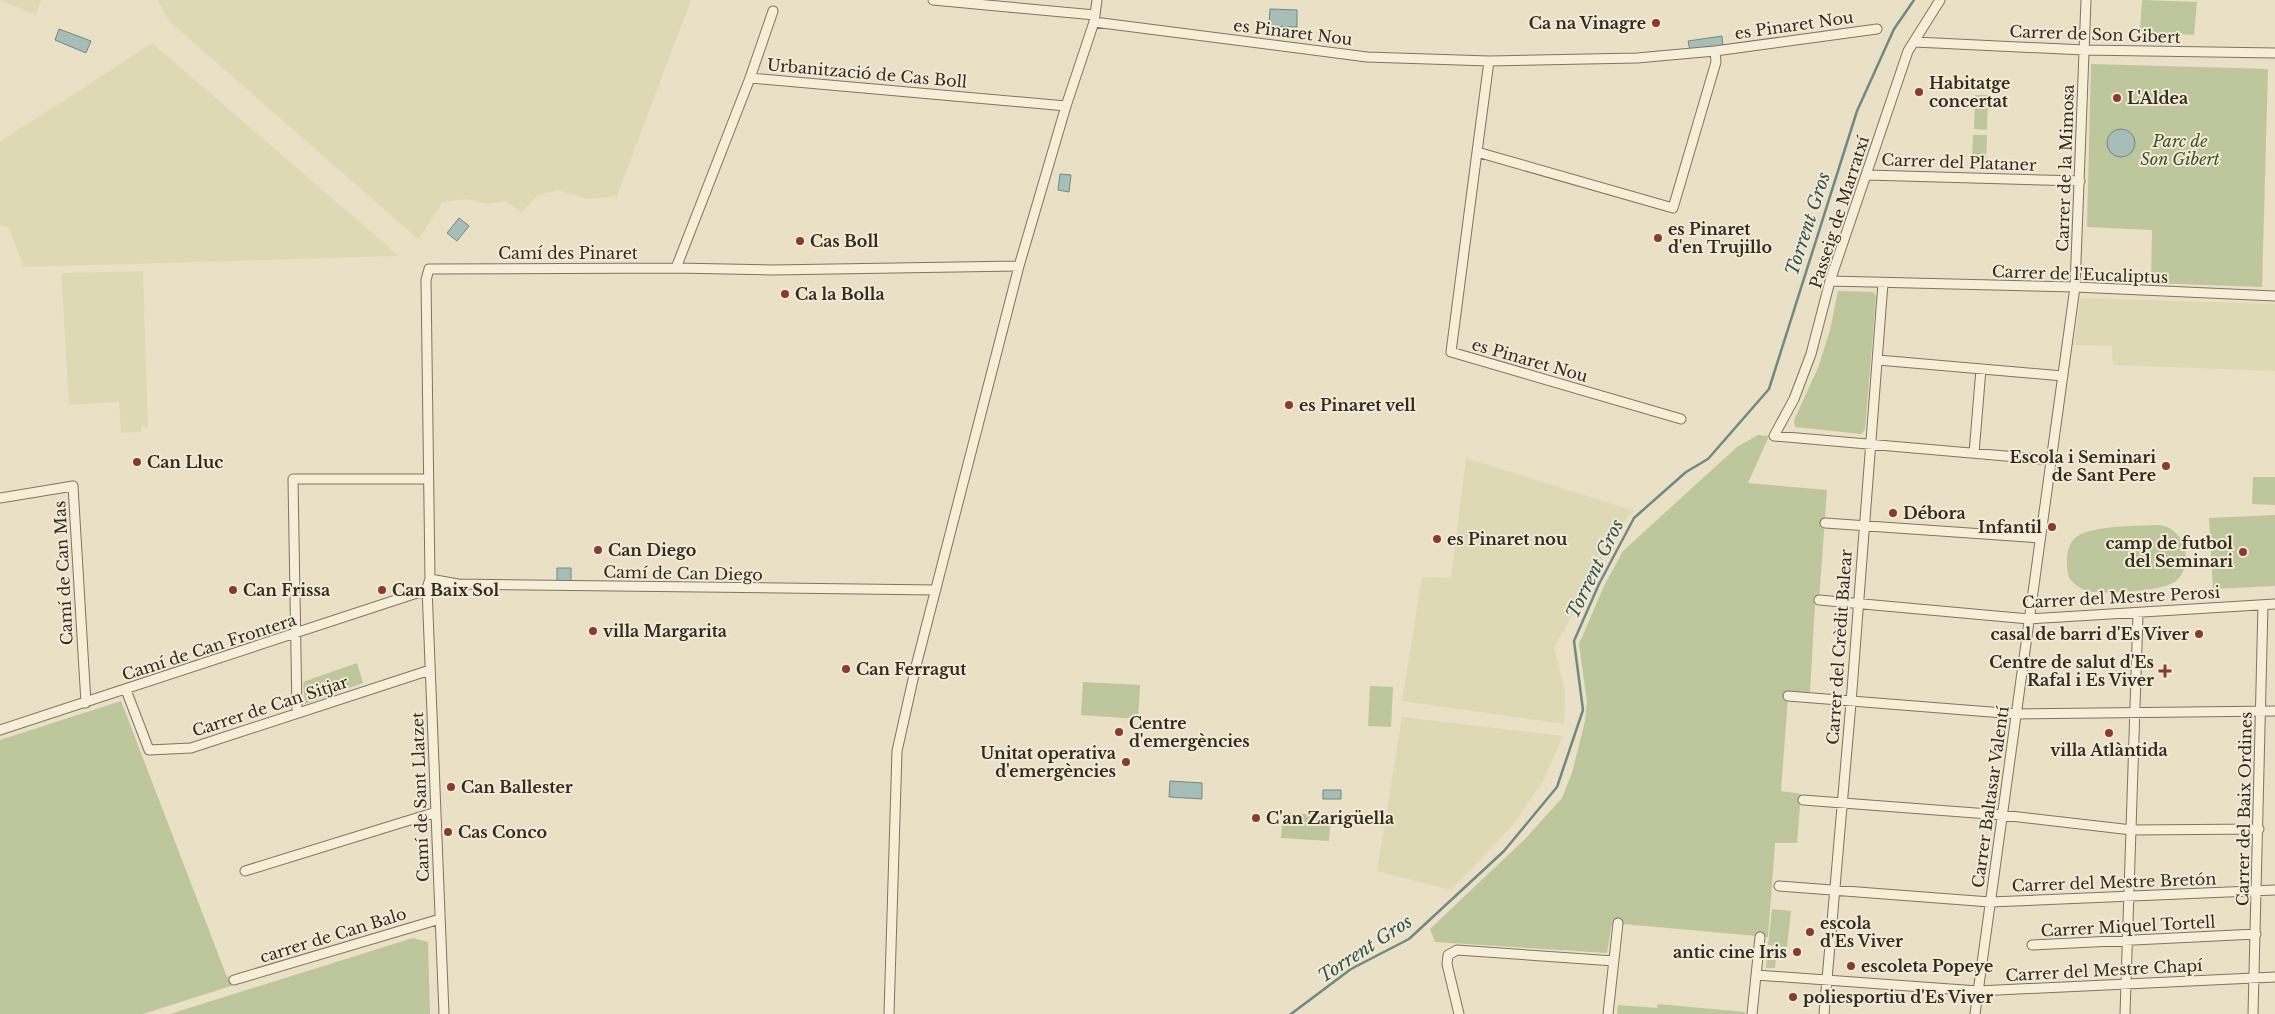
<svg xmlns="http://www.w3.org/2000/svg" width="2275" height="1014" font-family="'Libre Baskerville',serif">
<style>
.farmland{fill:#ddd9b4}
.green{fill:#bec69b}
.water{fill:#a7bdb8;stroke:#6f8a85}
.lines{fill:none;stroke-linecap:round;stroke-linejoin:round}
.stream{stroke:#6f8a85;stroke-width:2.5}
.minor-casing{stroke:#82735e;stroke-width:11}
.minor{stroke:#f5eed8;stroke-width:9}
.poi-dot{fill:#8a3935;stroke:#f1ead5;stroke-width:2}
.labels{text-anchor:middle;stroke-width:4;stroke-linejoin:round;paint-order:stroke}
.poi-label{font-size:16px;font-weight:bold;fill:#342b20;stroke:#f1ead5;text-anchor:start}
.street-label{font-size:16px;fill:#342b20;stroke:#f1ead5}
.park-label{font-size:16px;font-style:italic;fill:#434e29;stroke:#f1ead5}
.water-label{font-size:18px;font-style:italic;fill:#315252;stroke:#f1ead5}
</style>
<rect width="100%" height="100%" fill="#e9e0c6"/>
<!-- farmland -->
<path class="farmland" d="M0,0H41L36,15Z
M157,0H691L617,196L588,199L557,190L537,196L522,212L505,201L487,204L467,199L443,202L418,239L170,22Z
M152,43L399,256L24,267L8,227L0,225V142Z
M143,271L148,427H141V432L121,433L119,402L69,405L61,273Z
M2080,298L2275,304V371L2113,365L2112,346L2074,345Z
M1466,458L1635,511L1627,517L1554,648L1565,690L1564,724L1402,701L1422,577L1451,578Z
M1402,717L1563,736L1543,781L1512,826L1451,890L1377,871Z"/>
<!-- green -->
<path class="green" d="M2142,0L2197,2L2194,35L2140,32Z
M2091,64L2268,69L2262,287L2151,283L2152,230L2087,227Z
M1975,95H1988L1987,130L1974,129Z
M1973,135H1987L1986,162H1972Z
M1838,291L1873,292L1876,296L1865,430L1861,434L1795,427L1794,420L1818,368L1830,330Z
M1758,435L1769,436L1748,483L1827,490L1819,600L1815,605L1810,692L1788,697L1781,791L1801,794L1797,843H1775L1768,937L1612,923L1607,953L1435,942L1430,929L1525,839L1562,798L1572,773L1585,721L1587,702L1579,644L1604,586L1623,551L1737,447Z
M2253,477H2275V505L2252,504Z
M2275,515V586L2213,589L2209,518Z
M2158,525C2161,525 2166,526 2169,528C2188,538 2192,567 2176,581C2165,591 2102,595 2088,591C2080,589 2074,584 2069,578C2066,566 2065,547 2075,538C2089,525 2139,526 2158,525Z
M357,663L363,683L305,704L303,682Z
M1083,682L1140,685L1138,719L1081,715Z
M1370,686L1393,687L1391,727L1368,726Z
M121,701L227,977L231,976L234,985L143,1014H0V740Z
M1283,813L1331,815L1329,841L1281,838Z
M1772,909L1791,911L1787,947L1768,945Z
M413,938L428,942L430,1014H170Z
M1768,949L1777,950L1775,968H1766Z
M1658,1004L1745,1012V1014H1617L1618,1005L1657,1008Z"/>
<!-- water -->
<path class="water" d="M1270,9L1297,10V27L1269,26Z
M59,29L91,41L86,53L55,40Z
M1722,36L1723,47L1690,50L1688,41Z
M2107 143a14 14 0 1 1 28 0a14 14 0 1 1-28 0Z
M1060,174L1071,175L1069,192L1058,190Z
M459,218L469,226L457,241L447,233Z
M557,568H571V582H557Z
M1170,781L1202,783V799L1169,797Z
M1323,790H1341V799H1323Z"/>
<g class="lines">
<!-- stream -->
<path class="stream" d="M1291,1014L1351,969L1409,939L1504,851L1557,787L1583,710L1574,641L1599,584L1634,518L1686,472L1708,459L1769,389L1857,111L1894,29L1914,0"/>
<!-- minor casing -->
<g class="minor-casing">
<path id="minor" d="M933,0L1095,15
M1940,0L1908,51L1830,281L1811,354L1794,399L1774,436L2051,460
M1094,22L1367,57L1489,61L1637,58L1715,51L1877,29
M1915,42L2084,50L2275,53
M1489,61L1477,152L1673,208L1716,62L1715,51
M750,78L773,11
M1477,152L1451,352L1681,419
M1867,175L2080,181
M676,268L750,78L1066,106
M1830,281L2075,287L2275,296
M1878,360L2063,376
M1974,453L1981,369
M0,498L73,486L86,703
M1825,523L2040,538
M430,579L458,584L936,590
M1819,600L2029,619L2275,604
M126,690L149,750L191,748L430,670
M1788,696L2016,714L2275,711
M297,713L293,479H428
M0,730L417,593L427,592
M1803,800L2002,815L2132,830L2259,829
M245,871L436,812
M1779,886L1990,902L2275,890
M2032,945L2256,934
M1756,975L1978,991L2275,977
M234,980L440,919
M444,1014L427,588L430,579L426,280L429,269L676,268L772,270L1019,266
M889,1014L897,751L916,666L1019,266L1066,106L1094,22L1097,0
M1459,1014L1447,964L1448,955L1457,950L1614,961
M1608,1014L1618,923
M1752,1014L1760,937
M1824,1014L1851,703L1883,283
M1975,1014L2075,287L2086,0
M2125,1014L2138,614
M2253,1014L2263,605"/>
</g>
<!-- minor -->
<use href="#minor" class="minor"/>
</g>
<!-- markers -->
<g class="poi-dot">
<circle cx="1656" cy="23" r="5"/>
<circle cx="1919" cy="92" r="5"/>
<circle cx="2117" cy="98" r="5"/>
<circle cx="1658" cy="238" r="5"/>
<circle cx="800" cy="241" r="5"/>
<circle cx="785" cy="294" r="5"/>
<circle cx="1289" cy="405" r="5"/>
<circle cx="137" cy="462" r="5"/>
<circle cx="2166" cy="466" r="5"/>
<circle cx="1893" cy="513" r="5"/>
<circle cx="2052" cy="527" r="5"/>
<circle cx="1437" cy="539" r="5"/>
<circle cx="598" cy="550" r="5"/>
<circle cx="2243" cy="552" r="5"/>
<circle cx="233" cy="590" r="5"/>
<circle cx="382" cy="590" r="5"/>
<circle cx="593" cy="631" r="5"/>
<circle cx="2199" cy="634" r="5"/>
<circle cx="846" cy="669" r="5"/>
<path d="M2162.5 663.5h5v5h5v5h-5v5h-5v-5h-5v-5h5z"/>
<circle cx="1119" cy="732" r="5"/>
<circle cx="2109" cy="733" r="5"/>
<circle cx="1126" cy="762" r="5"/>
<circle cx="451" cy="787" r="5"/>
<circle cx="1256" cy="818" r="5"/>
<circle cx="448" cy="832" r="5"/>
<circle cx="1810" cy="932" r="5"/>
<circle cx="1797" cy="952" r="5"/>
<circle cx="1851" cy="966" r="5"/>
<circle cx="1793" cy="997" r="5"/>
</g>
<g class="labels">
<!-- poi labels -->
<g class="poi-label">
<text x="1646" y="29" text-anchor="end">Ca na Vinagre</text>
<text x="1929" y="89">Habitatge<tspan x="1929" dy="18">concertat</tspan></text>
<text x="2127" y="104">L'Aldea</text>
<text x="1668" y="235">es Pinaret<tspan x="1668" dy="18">d'en Trujillo</tspan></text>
<text x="810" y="247">Cas Boll</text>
<text x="795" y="300">Ca la Bolla</text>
<text x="1299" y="411">es Pinaret vell</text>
<text x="2156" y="463" text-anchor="end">Escola i Seminari<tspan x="2156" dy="18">de Sant Pere</tspan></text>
<text x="147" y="468">Can Lluc</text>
<text x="1903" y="519">Débora</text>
<text x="2042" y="533" text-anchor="end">Infantil</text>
<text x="1447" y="545">es Pinaret nou</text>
<text x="2233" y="549" text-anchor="end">camp de futbol<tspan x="2233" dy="18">del Seminari</tspan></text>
<text x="608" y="556">Can Diego</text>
<text x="243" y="596">Can Frissa</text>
<text x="392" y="596">Can Baix Sol</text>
<text x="603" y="637">villa Margarita</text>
<text x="2189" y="640" text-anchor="end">casal de barri d'Es Viver</text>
<text x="2154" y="668" text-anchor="end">Centre de salut d'Es<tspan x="2154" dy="18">Rafal i Es Viver</tspan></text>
<text x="856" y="675">Can Ferragut</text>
<text x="1129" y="729">Centre<tspan x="1129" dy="18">d'emergències</tspan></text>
<text x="2109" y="756" text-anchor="middle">villa Atlàntida</text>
<text x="1116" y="759" text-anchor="end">Unitat operativa<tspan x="1116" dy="18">d'emergències</tspan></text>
<text x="461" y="793">Can Ballester</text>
<text x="1266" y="824">C'an Zarigüella</text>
<text x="458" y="838">Cas Conco</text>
<text x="1820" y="929">escola<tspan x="1820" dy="18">d'Es Viver</tspan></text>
<text x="1787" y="958" text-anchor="end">antic cine Iris</text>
<text x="1861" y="972">escoleta Popeye</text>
<text x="1803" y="1003">poliesportiu d'Es Viver</text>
</g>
<!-- street labels -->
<g class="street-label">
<text transform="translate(1794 25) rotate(-8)" y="6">es Pinaret Nou</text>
<text transform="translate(1293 32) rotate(7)" y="6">es Pinaret Nou</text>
<text transform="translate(2095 34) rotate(2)" y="6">Carrer de Son Gibert</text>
<text transform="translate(867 73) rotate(5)" y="6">Urbanització de Cas Boll</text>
<text transform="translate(1959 162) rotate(2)" y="6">Carrer del Plataner</text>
<text transform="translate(2065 168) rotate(-88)" y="6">Carrer de la Mimosa</text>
<text transform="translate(1839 212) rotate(-72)" y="6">Passeig de Marratxí</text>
<text x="568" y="259">Camí des Pinaret</text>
<text transform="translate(2080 274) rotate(2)" y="6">Carrer de l'Eucaliptus</text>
<text transform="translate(1530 360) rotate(16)" y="6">es Pinaret Nou</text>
<text transform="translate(63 573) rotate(-93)" y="6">Camí de Can Mas</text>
<text transform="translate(683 573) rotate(1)" y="6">Camí de Can Diego</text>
<text transform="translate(2121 597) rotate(-3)" y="6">Carrer del Mestre Perosi</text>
<text transform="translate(209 647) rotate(-18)" y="6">Camí de Can Frontera</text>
<text transform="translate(1839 647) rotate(-86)" y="6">Carrer del Crèdit Balear</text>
<text transform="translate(270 706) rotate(-18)" y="6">Carrer de Can Sitjar</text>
<text transform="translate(420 797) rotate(-92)" y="6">Camí de Sant Llatzet</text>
<text transform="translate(1990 797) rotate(-82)" y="6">Carrer Baltasar Valentí</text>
<text transform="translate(2244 809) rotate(-89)" y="6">Carrer del Baix Ordines</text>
<text transform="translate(2114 882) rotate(-2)" y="6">Carrer del Mestre Bretón</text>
<text transform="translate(2128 926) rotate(-3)" y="6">Carrer Miquel Tortell</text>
<text transform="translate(333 935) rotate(-17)" y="6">carrer de Can Balo</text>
<text transform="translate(2104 970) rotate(-3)" y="6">Carrer del Mestre Chapí</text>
</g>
<!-- park labels -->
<g class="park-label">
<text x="2180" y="147">Parc de<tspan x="2180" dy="18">Son Gibert</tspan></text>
</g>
<!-- water labels -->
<g class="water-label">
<text transform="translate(1808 224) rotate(-72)" y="6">Torrent Gros</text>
<text transform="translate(1595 569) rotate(-64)" y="6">Torrent Gros</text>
<text transform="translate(1365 949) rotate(-33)" y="6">Torrent Gros</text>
</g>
</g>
</svg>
